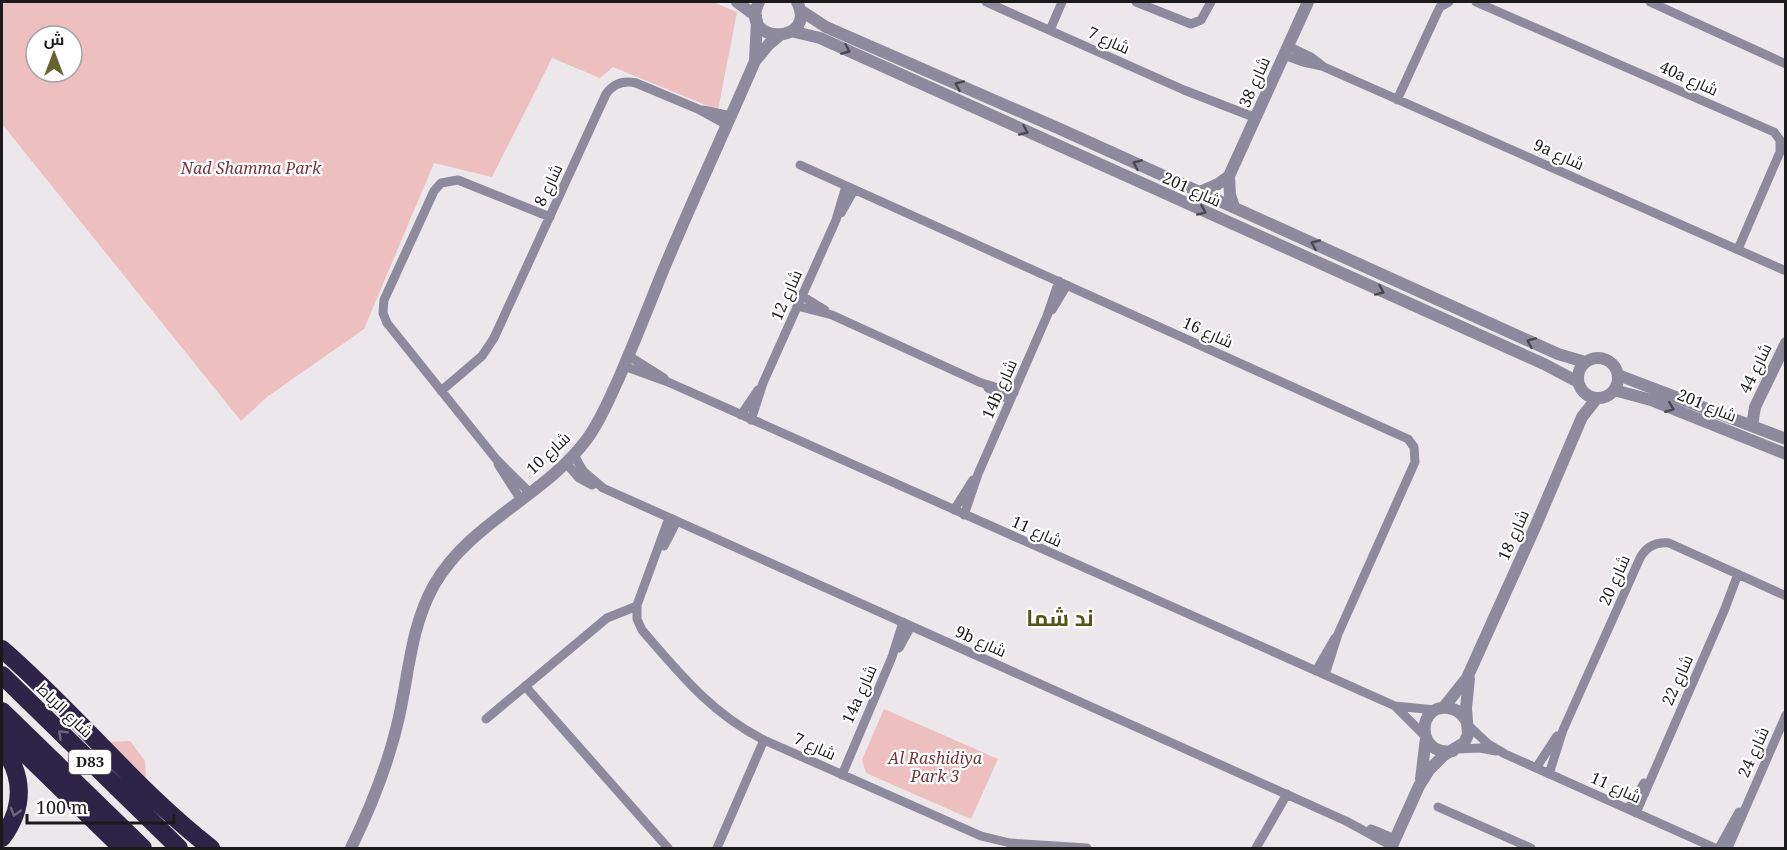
<svg xmlns="http://www.w3.org/2000/svg" width="1787" height="850" font-family="'Noto Serif',Cairo,serif">
<style>
.green{fill:#eebfbf;fill-rule:evenodd}
.lines{fill:none;stroke-linecap:round;stroke-linejoin:round}
.minor{stroke:#8d8a9d;stroke-width:9}
.tertiary{stroke:#8d8a9d;stroke-width:12}
.motorway{stroke:#2d2447;stroke-width:18}
.oneway{stroke:#49474f}
.oneway2{stroke:#6c667e}
.labels{text-anchor:middle;stroke-width:4.5;stroke-linejoin:round;paint-order:stroke}
.shield{fill:#fff;stroke:#5f5f5f;stroke-width:1.5}
.shield-label{font-size:15px;font-weight:bold;fill:#1b1a1b}
.street-label{font-size:16px;fill:#1b1a1b;stroke:#fff}
.park-label{font-size:16px;font-style:italic;fill:#763538;stroke:#fff}
.district-label{font-size:22px;font-weight:bold;fill:#575215;stroke:#fff}
</style>
<rect width="100%" height="100%" fill="#ebe7eb"/>
<!-- green -->
<path class="green" d="M2,2H713L737,12L718,110L613,67L600,78L552,58L492,177L434,163L364,329L267,397L241,421L2,124ZM36,36H72V72H36Z
M884,709L998,759L971,819L866,773L862,760Z
M130,741L145,761L146,775L144,778L109,742Z"/>
<g class="lines">
<!-- minor -->
<path class="minor" d="M986,2L1184,90L1256,118
M1136,2L1191,24L1201,20L1211,2
M1476,2L1774,132L1780,140V152L1738,249
M1650,2L1786,64
M1050,30L1062,2
M1288,46L1311,57L1324,67L1786,271
M1284,55L1303,62L1322,66
M1397,100L1437,13L1440,7L1449,2
M703,110L731,116
M800,165L1408,439L1414,447L1415,462L1338,634L1325,675
M841,213L854,190
M802,296L825,310
M797,306L832,315L979,382L1014,393
M1052,310L1067,285
M629,356L664,378
M624,366L668,382L1395,706L1435,710
M988,388L1010,400
M441,391L482,356L494,338L606,94C613,84 623,80 636,83L698,109L727,125
M741,415L758,390
M751,420L763,383L836,220L846,186
M574,455L583,471L603,488L1346,821L1392,846
M566,463L579,478L592,485
M498,464L521,500
M530,493L496,459L387,323L383,313L384,300L434,191L441,183L458,180L550,217
M954,510L973,480
M964,515L978,474L1047,316L1059,281
M669,518L637,605V619L642,630C680,674 711,713 764,740L981,836L1010,843L1087,848
M664,546L677,521
M899,648L911,626
M1316,671L1335,638
M525,686L668,848
M1397,708L1425,736
M486,719L607,618L637,606
M1468,725L1488,744L1505,754L1715,848
M1457,749L1480,748L1496,751
M1536,768L1557,736
M1549,774L1563,730L1640,558C1646,547 1656,542 1669,543L1786,596
M842,775L892,657L903,622
M1438,807L1531,848
M1628,809L1644,783
M1636,813L1724,611L1738,574
M1371,829L1395,839
M717,848L764,740
M1256,848L1287,794
M1719,848L1739,812
M1728,848L1786,715"/>
<!-- tertiary -->
<path class="tertiary" d="M737,2L756,16
M759,2C737,45 819,45 797,2
M800,10L826,27L1060,129L1558,354L1585,362
M791,31L820,38L1544,364L1578,382
M755,60L757,21
M1200,192L1218,184L1229,176
M1234,207L1230,195L1229,176L1308,2
M1578 378a20 20 0 1 1 40 0a20 20 0 1 1-40 0Z
M1618,375L1786,439
M1614,390L1651,400L1786,454
M1752,426L1755,407L1786,343
M1444,707L1467,678L1536,525L1582,417L1597,398
M1453,751C1416,757 1416,704 1448,708C1457,709 1463,714 1467,722
M1421,779L1426,738
M351,848C371,807 389,762 399,717C409,672 411,626 434,585C470,522 545,496 587,439C601,420 609,399 619,378C633,345 647,311 660,278C690,205 724,133 755,61L769,44L780,35
M1391,848L1419,786L1429,770L1444,755L1464,743L1468,735L1466,708L1469,679"/>
<!-- motorway -->
<path class="motorway" d="M2,649C75,712 135,789 211,848
M2,675L179,848
M2,711L143,848
M2,731L122,848
M2,746C24,776 25,807 2,838"/>
</g>
<!-- one-way arrows -->
<defs><path id="oneway-chevron" d="M-2-3.5L2.5 0L-2 3.5" fill="none" stroke-width="1.6" stroke-linecap="round" stroke-linejoin="round" transform="scale(1.5)"/></defs>
<g class="oneway">
<use href="#oneway-chevron" transform="translate(846 50) rotate(24)"/>
<use href="#oneway-chevron" transform="translate(959 85) rotate(-156)"/>
<use href="#oneway-chevron" transform="translate(1024 131) rotate(24)"/>
<use href="#oneway-chevron" transform="translate(1137 164) rotate(-156)"/>
<use href="#oneway-chevron" transform="translate(1202 211) rotate(24)"/>
<use href="#oneway-chevron" transform="translate(1315 244) rotate(-156)"/>
<use href="#oneway-chevron" transform="translate(1380 291) rotate(24)"/>
<use href="#oneway-chevron" transform="translate(1531 342) rotate(-156)"/>
<use href="#oneway-chevron" transform="translate(1670 408) rotate(22)"/>
</g>
<g class="oneway2">
<use href="#oneway-chevron" transform="translate(62 734) rotate(-136)"/>
<use href="#oneway-chevron" transform="translate(15 812) rotate(106)"/>
</g>
<g class="labels">
<!-- shield labels -->
<rect class="shield" x="69" y="750" width="42" height="24" rx="4.5"/>
<g class="shield-label">
<text x="90" y="767">D83</text>
</g>
<!-- street labels -->
<g class="street-label">
<text transform="translate(1109 40) rotate(24)" y="6">شارع 7</text>
<text transform="translate(1689 78) rotate(24)" y="6">40a شارع</text>
<text transform="translate(1254 82) rotate(-66)" y="6">شارع 38</text>
<text transform="translate(1559 154) rotate(24)" y="6">9a شارع</text>
<text transform="translate(548 185) rotate(-65)" y="6">شارع 8</text>
<text transform="translate(1192 189) rotate(24)" y="6">شارع 201</text>
<text transform="translate(786 295) rotate(-66)" y="6">شارع 12</text>
<text transform="translate(1208 332) rotate(24)" y="6">شارع 16</text>
<text transform="translate(1755 368) rotate(-64)" y="6">شارع 44</text>
<text transform="translate(999 389) rotate(-66)" y="6">14b شارع</text>
<text transform="translate(1707 405) rotate(22)" y="6">شارع 201</text>
<text transform="translate(548 453) rotate(-43)" y="6">شارع 10</text>
<text transform="translate(1037 531) rotate(24)" y="6">شارع 11</text>
<text transform="translate(1513 535) rotate(-66)" y="6">شارع 18</text>
<text transform="translate(1614 580) rotate(-66)" y="6">شارع 20</text>
<text transform="translate(981 641) rotate(24)" y="6">9b شارع</text>
<text transform="translate(1677 680) rotate(-66)" y="6">شارع 22</text>
<text transform="translate(859 694) rotate(-66)" y="6">14a شارع</text>
<text transform="translate(65 710) rotate(44)" y="6">شارع الرباط</text>
<text transform="translate(815 746) rotate(24)" y="6">شارع 7</text>
<text transform="translate(1753 752) rotate(-66)" y="6">شارع 24</text>
<text transform="translate(1616 787) rotate(24)" y="6">شارع 11</text>
</g>
<!-- park labels -->
<g class="park-label">
<text x="251" y="174">Nad Shamma Park</text>
<text x="935" y="764">Al Rashidiya<tspan x="935" dy="18">Park 3</tspan></text>
</g>
<!-- district labels -->
<g class="district-label">
<text x="1060" y="626">ند شما</text>
</g>
</g>
<!-- border -->
<rect width="1787" height="850" fill="none" stroke="#1b1a1b" stroke-width="6"/>
<!-- north arrow -->
<g transform="translate(54 54)"><circle r="28" fill="#ffffff" stroke="#a4a3a4" stroke-width="1.5"/>
<path d="M0-4.5L10 22L0 15L-10 22Z" fill="#676330"/>
<text y="-9" font-size="16" font-weight="bold" text-anchor="middle" fill="#1b1a1b">ش</text>
</g>
<!-- scale -->
<path d="M27 814v9h147v-9" fill="none" stroke="#1b1a1b" stroke-width="3"/>
<text x="36" y="814" font-size="18" fill="#1b1a1b" stroke="#ffffff" stroke-width="4.5" paint-order="stroke">100 m</text>
</svg>
